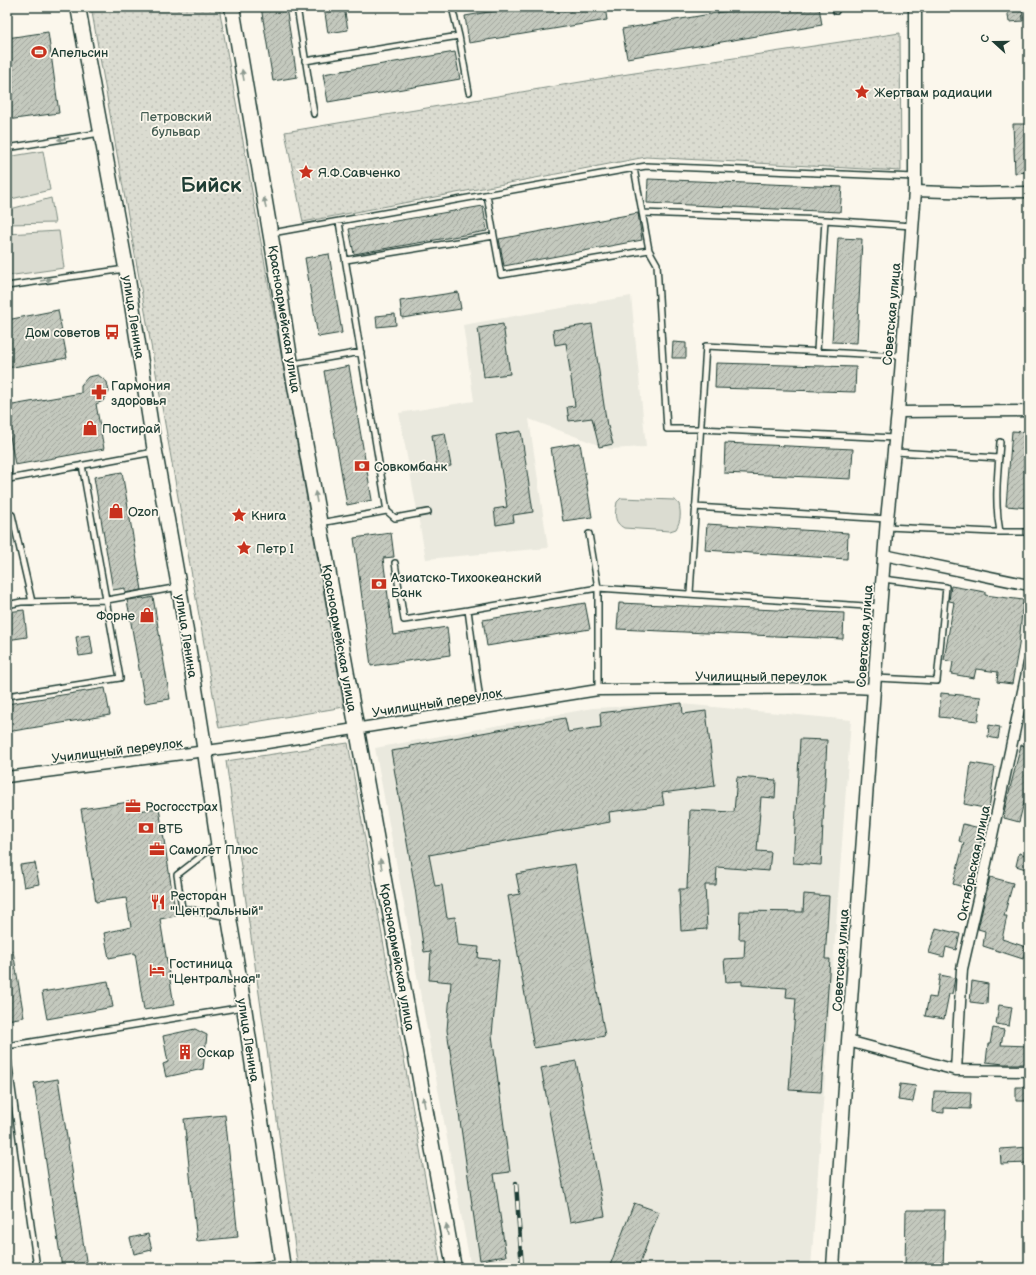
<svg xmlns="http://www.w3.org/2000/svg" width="1036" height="1275" font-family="'Balsamiq Sans',sans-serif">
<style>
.built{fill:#eae9de}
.green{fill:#dbdcd1;stroke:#7d8c82}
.park{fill:url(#park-dots);stroke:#7d8c82}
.building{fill:url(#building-hatch);stroke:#1f3d34}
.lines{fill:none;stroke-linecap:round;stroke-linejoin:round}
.service-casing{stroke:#1f3d34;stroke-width:8}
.minor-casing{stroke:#1f3d34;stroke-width:13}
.tertiary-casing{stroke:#1f3d34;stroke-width:15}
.secondary-casing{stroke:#1f3d34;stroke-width:17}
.service{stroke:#fbf7ec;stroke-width:5}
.minor{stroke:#fbf7ec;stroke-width:10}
.tertiary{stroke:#fbf7ec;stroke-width:12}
.secondary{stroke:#fbf7ec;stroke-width:14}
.rail-casing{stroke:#1f3d34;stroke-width:4.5}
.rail{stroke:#fbf7ec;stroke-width:3;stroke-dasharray:9;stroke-linecap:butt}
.oneway{fill:#8d9a90}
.labels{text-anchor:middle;stroke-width:3.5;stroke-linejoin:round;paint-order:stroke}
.poi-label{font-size:13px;fill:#1f3d34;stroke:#fbf7ec;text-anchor:start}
.park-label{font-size:13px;fill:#455d53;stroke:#fbf7ec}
.street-label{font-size:13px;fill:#1f3d34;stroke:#fbf7ec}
.town-label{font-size:21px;font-weight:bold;fill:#1f3d34;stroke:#fbf7ec}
</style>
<defs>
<pattern id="park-dots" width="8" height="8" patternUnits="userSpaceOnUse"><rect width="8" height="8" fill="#dbdcd1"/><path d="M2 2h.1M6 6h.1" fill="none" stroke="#bcbeb4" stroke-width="1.8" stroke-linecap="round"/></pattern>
<pattern id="building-hatch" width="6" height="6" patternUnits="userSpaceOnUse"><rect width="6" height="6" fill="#c4c9be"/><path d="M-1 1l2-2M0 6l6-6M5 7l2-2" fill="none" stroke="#9fa49b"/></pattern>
</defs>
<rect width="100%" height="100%" fill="#fbf7ec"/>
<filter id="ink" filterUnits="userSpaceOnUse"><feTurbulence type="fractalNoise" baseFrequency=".025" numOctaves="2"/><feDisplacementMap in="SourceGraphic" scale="8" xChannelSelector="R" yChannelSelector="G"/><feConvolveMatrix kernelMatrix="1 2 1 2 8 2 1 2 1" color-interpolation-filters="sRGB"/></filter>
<g filter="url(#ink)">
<!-- built -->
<path class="built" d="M631,296L646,447L609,449L529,419L548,548L426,559L399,413L474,401L463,325Z
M682,704L851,720L811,1268H471L375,748L593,708Z"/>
<!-- green -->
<path class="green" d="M43,151L50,190L7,200V157Z
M51,198L55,223L7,224V210Z
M59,231L64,268L7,276V234Z
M621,498L674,500L679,504C681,514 681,520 676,529L670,531L624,528C613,522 615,513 617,502Z"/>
<!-- park -->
<path class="park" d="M91,7H219L344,707L219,728Z
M900,33L901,171L646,157L303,222L285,132L628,74Z
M348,743L441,1268H298L226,761Z"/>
<!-- building -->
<path class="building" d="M261,7H286L297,77L273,81Z
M324,7H344L348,30L328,33Z
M518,7H605L607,20L469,43L465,16Z
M752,7H819L822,25L627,58L622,29Z
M1007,7H1022L1023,21L1009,22Z
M48,32L59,113L7,120V38Z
M455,52L460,79L328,102L323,74Z
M1013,124H1029V172L1015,173Z
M648,179L842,187L840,212L647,203Z
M483,206L487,231L354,254L349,229Z
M638,213L642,240L504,266L499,239Z
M838,238L862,239L857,343L832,342Z
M329,254L342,333L318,337L305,258Z
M458,292L461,309L402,318L400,301Z
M58,310L67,358L7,368V320Z
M395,314L396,325L377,327L376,316Z
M503,324L510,374L484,377L478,328Z
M592,324L607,426H608L613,444L599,447L592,418L569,421L567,407L575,406L566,343L555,345L553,330Z
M673,342L686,343V358H672Z
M716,363L856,367L855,392L715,388Z
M349,366L372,500L347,505L324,371Z
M98,375L107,382L109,392L103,401L96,404L104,449L15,465L7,419V406L81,393V385L88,377Z
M521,431L533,512L513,515L514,522L496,525L494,509L507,507L496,435Z
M1012,431L1029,432V508L1006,506Z
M445,433L451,466L437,468L432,435Z
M580,443L592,517L563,521L551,448Z
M725,443L853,449L851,479L724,473Z
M122,472L142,590L125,593V588L113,590L94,477Z
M707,524L848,533L847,559L705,550Z
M391,533L394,557L383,558L393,635L447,627L450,655L371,666L354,538Z
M951,586L985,592V595L1023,600L1019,645L1012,684L997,682L998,672L976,669L974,678L951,674L953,662L944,660L954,602L949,601Z
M153,597L170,699L145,703L127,600L143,598L144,599Z
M585,603L590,629L487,646L483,620Z
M619,603L844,613L843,639L617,629Z
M24,610L27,637L7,640V612Z
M90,635L93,654L79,656L76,637Z
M105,688L110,715L7,732V704Z
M941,693L981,697L978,721L939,717Z
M682,703L683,714L706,711L715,786L662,793L664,805L609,812L610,822L429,855L435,886L442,885L447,918L455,917L458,945L479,947L478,958L499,960L492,1035L510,1172L494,1174L506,1256L480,1260L447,1030L451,982L429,980L431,951L424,952L415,888L391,751L411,748L410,746L565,718L568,732L601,727L600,713Z
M989,725L1000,727L998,739L988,737Z
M800,739L827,740L821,865L793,863Z
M1021,745L1029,747V783L1019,822L1004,818L1005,812H1004Z
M971,763L995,767L989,809L964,804L967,787H968Z
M737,777L776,780L775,798L761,797L757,851L771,852L769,871L717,867L716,885H705L707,929L681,931L679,889H687L690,810L734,812Z
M136,801L138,811L159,808L176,916L160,919L174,1005L144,1010L135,953L109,958L104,933L131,927L126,898L96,902L81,809Z
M963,824L984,829L973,872L977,873L973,890L953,884L964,843L959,841Z
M1019,853L1029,856V870L1016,866Z
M35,863L39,884L24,887L20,865Z
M575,864L605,1036L534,1048L508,896L520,894L516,874Z
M990,877L1013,883L1004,916H1007L1002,939L1026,947L1023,959L983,946L985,931L978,929Z
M804,894L829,896L825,959H830L821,1092L789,1090L796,998L786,997L787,988L742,985V981L726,982L724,959L744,958L745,939H739L740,911L803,912Z
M936,928L960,934L956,950L946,947L944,957L929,953Z
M13,951L24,1017L7,1020V952Z
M940,975L955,978L952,994H949L944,1019L925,1016L929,997L936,998Z
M108,981L113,1007L47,1019L42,992Z
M972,981L988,984L987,1004L970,1002Z
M999,1005L1012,1007L1009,1026L996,1024Z
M993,1028L1004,1030L1001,1045L1029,1046V1064H1004L986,1062L988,1044H990Z
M195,1029L207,1035L203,1069L166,1077L163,1064L168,1062L163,1036Z
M576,1061L605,1216L570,1222L541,1068Z
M58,1079L87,1267L79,1268H62L34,1083Z
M900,1084L916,1086L913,1102L898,1100Z
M1016,1087H1028V1101H1016Z
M934,1091L971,1092L970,1109L944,1108V1113L933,1112Z
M225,1115L238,1237L197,1241L184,1119Z
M1029,1147V1163L1001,1164L1000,1149Z
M634,1203L659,1212L638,1268H609Z
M906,1210H945L943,1268H905Z
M148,1234L152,1250L134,1254L130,1238Z"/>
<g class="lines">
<!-- service casing -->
<g class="service-casing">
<path id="service" d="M297,7L314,114
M452,7L459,36
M628,7H633
M836,11L837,7
M305,61L459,36L469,92
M7,148L100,133
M634,168L649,250L657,264L667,429H700L895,438
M487,195L494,236
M642,213L825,220L912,226
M272,233L646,166L915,177
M346,260L494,236L501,275L649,250
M7,286L125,269
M817,351L825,220
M293,364L361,352
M1000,442C998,472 994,501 1000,532
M895,452L999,458
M7,468L9,479L154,452
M695,507L887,519
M387,511L395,518L428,512
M7,516L12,515L32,602
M320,523L387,511L339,222
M887,527L993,532H1029
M395,563L404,620L468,610L481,708
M690,593L706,346L901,356
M7,605L21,602L107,600L179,587
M468,610L598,588L589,534
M876,678L937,681L946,587L883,579
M598,690V588L880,607
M7,696L120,678L82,465
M217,844L177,875L182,908L227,917
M7,1046L243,1007
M7,1052L37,1268
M247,1268L281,1262"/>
</g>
<!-- minor casing -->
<g class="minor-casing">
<path id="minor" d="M915,191L976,193L1029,192
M898,412L1029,411
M884,555L1029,585
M7,777L267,743L598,690L854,688L874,689
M848,1041L956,1070L1029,1071
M956,1070L962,969L984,873L1029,663"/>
</g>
<!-- tertiary casing -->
<g class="tertiary-casing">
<path id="tertiary" d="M833,1268L848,1041L876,662L887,519L898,412L915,191V7"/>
</g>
<!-- secondary casing -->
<g class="secondary-casing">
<path id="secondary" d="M78,7L127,273L155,452L179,587L205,752L229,918L244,1007L283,1268
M232,7L273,249L291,364L454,1268"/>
</g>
<!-- service -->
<use href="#service" class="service"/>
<!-- minor -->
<use href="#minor" class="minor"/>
<!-- tertiary -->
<use href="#tertiary" class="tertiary"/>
<!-- secondary -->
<use href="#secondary" class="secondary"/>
<!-- rail casing -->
<g class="rail-casing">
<path id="rail" d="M516,1183L522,1268"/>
</g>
<!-- rail -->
<use href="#rail" class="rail"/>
</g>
<!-- one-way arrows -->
<defs><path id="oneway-solid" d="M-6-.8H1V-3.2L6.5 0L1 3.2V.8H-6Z"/></defs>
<g class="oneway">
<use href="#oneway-solid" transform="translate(243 75) rotate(-100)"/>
<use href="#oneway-solid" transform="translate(63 139) rotate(171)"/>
<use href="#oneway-solid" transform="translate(265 203) rotate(-100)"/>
<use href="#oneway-solid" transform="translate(46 280) rotate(-9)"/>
<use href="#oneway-solid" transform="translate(316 497) rotate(-100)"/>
<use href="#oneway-solid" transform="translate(381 864) rotate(-100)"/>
<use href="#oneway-solid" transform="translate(424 1102) rotate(-100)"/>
<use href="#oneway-solid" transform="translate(447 1230) rotate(-100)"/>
</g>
</g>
<!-- icons -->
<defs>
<g id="stadium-bare" transform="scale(1.2)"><path d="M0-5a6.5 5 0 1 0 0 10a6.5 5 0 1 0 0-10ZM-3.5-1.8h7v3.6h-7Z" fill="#c8321e" stroke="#fbf7ec" stroke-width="2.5" paint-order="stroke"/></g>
<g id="sight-bare" transform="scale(1.2)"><path d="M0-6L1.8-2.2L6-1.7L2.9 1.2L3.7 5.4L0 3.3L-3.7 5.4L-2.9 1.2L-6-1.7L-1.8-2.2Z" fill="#c8321e" stroke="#fbf7ec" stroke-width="2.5" paint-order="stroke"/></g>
<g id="bus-bare" transform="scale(1.2)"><path d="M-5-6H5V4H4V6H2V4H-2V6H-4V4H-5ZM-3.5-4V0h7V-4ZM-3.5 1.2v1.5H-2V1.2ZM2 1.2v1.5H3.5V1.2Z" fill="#c8321e" stroke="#fbf7ec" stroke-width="2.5" paint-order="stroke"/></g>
<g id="pharmacy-bare" transform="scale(1.2)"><path d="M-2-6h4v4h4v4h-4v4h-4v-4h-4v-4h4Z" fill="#c8321e" stroke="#fbf7ec" stroke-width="2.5" paint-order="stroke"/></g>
<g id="shop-bare" transform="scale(1.2)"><path d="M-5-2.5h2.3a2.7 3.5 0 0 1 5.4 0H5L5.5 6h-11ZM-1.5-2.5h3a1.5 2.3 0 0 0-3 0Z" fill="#c8321e" stroke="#fbf7ec" stroke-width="2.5" paint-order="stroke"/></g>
<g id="bank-bare" transform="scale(1.2)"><path d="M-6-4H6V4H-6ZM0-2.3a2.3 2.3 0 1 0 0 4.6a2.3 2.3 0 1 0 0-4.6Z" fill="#c8321e" stroke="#fbf7ec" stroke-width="2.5" paint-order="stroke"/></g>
<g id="office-bare" transform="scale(1.2)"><path d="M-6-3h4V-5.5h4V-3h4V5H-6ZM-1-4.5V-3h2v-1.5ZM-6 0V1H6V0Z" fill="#c8321e" stroke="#fbf7ec" stroke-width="2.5" paint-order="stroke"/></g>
<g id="restaurant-bare" transform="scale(1.2)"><path d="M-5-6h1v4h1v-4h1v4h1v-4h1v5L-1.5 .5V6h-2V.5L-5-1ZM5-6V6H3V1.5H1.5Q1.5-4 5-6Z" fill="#c8321e" stroke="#fbf7ec" stroke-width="2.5" paint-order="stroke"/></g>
<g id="hotel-bare" transform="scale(1.2)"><path d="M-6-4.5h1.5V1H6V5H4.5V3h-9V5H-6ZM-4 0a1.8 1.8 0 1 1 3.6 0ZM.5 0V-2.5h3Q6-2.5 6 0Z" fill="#c8321e" stroke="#fbf7ec" stroke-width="2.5" paint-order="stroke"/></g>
<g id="building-bare" transform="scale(1.2)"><path d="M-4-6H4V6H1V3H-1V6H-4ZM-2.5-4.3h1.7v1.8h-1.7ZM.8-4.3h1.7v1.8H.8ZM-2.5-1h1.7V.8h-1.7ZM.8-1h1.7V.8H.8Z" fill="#c8321e" stroke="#fbf7ec" stroke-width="2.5" paint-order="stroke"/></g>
</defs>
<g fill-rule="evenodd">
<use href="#stadium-bare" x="39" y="52"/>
<use href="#sight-bare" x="862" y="92"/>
<use href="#sight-bare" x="306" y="172"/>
<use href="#bus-bare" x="112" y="332"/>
<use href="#pharmacy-bare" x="99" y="392"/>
<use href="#shop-bare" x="90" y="428"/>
<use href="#bank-bare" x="362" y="466"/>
<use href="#shop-bare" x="116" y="511"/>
<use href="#sight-bare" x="239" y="515"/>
<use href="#sight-bare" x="244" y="548"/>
<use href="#bank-bare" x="379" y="584"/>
<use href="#shop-bare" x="147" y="615"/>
<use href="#office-bare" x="133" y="806"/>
<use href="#bank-bare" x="146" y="828"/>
<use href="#office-bare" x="157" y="849"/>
<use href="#restaurant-bare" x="158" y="902"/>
<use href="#hotel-bare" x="157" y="970"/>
<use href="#building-bare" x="185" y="1052"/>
</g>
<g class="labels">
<!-- poi labels -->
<g class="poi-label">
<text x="51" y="57">Апельсин</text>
<text x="874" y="97">Жертвам радиации</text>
<text x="318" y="177">Я.Ф.Савченко</text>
<text x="100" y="337" text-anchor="end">Дом советов</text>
<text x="111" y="390">Гармония<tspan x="111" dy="15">здоровья</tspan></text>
<text x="102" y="433">Постирай</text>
<text x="374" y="471">Совкомбанк</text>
<text x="128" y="516">Ozon</text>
<text x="251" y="520">Книга</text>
<text x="256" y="553">Петр I</text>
<text x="391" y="582">Азиатско-Тихоокеанский<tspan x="391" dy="15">Банк</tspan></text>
<text x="135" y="620" text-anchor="end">Форне</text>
<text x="145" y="811">Росгосстрах</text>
<text x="158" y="833">ВТБ</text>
<text x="169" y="854">Самолет Плюс</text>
<text x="170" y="900">Ресторан<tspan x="170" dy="15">"Центральный"</tspan></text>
<text x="169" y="968">Гостиница<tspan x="169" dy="15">"Центральная"</tspan></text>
<text x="197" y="1057">Оскар</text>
</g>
<!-- park labels -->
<g class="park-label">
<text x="176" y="121">Петровский<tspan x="176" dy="15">бульвар</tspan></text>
</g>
<!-- street labels -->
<g class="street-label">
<text transform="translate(891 314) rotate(-85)" y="5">Советская улица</text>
<text transform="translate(134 317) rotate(81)" y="5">улица Ленина</text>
<text transform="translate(285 319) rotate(81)" y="5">Красноармейская улица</text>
<text transform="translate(187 636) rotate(81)" y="5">улица Ленина</text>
<text transform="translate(864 636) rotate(-86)" y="5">Советская улица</text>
<text transform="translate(340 638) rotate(80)" y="5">Красноармейская улица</text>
<text x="761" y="681">Училищный переулок</text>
<text transform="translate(437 702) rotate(-9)" y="5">Училищный переулок</text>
<text transform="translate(117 750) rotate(-7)" y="5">Училищный переулок</text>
<text transform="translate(973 863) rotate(-78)" y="5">Октябрьская улица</text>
<text transform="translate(398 957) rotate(80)" y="5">Красноармейская улица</text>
<text transform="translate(840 960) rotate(-86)" y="5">Советская улица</text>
<text transform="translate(249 1040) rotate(81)" y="5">улица Ленина</text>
</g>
<!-- town labels -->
<g class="town-label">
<text x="211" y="192">Бийск</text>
</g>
</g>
<!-- margin -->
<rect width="1036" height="1275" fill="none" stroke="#fbf7ec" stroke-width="24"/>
<rect x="12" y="12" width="1012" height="1251" fill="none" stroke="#1f3d34" stroke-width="1.5" filter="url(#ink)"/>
<!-- north arrow -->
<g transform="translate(994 42) rotate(291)" stroke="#fbf7ec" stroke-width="3" paint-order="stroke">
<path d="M0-3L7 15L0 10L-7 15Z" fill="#1f3d34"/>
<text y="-6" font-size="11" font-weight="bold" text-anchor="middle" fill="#1f3d34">С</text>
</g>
</svg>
